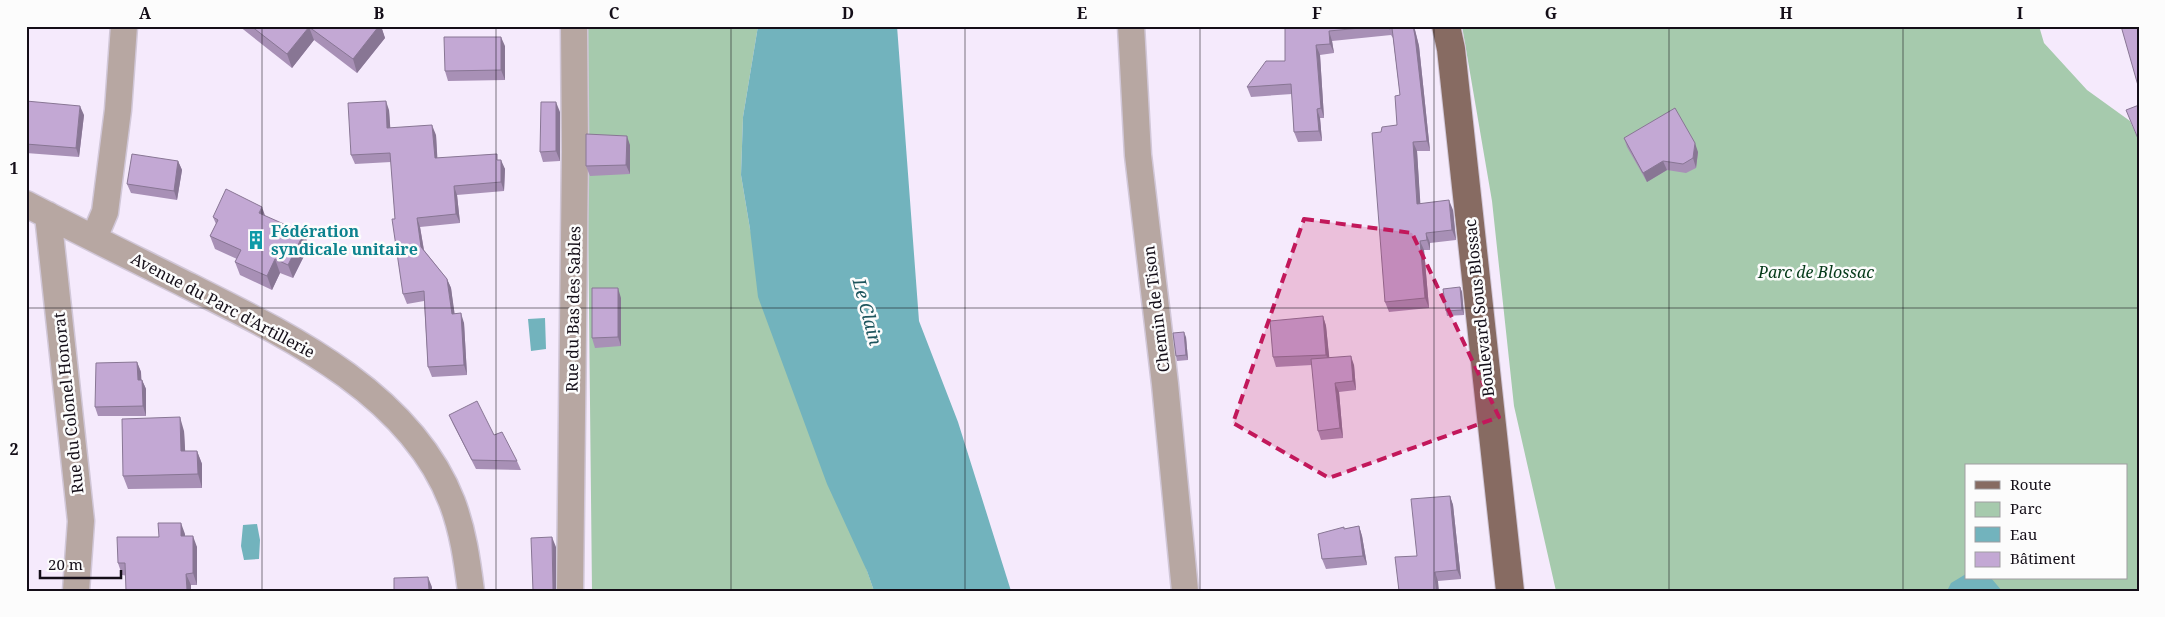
<svg xmlns="http://www.w3.org/2000/svg" width="2165" height="617" font-family="'Noto Serif',serif">
<style>
.green{fill:#a6caad;fill-rule:evenodd}
.water{fill:#72b3bd}
.lines{fill:none;stroke-linecap:round;stroke-linejoin:round}
.minor-casing{stroke:#d1c7d8;stroke-width:29}
.major-casing{stroke:#d1c7d8;stroke-width:30}
.minor{stroke:#b7a7a2;stroke-width:26}
.major{stroke:#876b62;stroke-width:28}
.wall{fill:#a890b6}
.shaded-wall{fill:#887694}
.building{fill:#c3a8d4;stroke:#887694}
.marked{fill:#c2185b;fill-opacity:0.2;stroke:#c2185b;stroke-width:4;stroke-dasharray:10 6;stroke-linejoin:round}
.grid{fill:none;stroke:#140e18;stroke-width:1;stroke-opacity:0.55}
.labels{text-anchor:middle;stroke-width:5;stroke-linejoin:round;paint-order:stroke}
.culture-label{font-size:16px;font-weight:bold;fill:#0d838f;stroke:#fcfcfc;text-anchor:start}
.park-label{font-size:16px;font-style:italic;fill:#053a19;stroke:#fcfcfc}
.street-label{font-size:16px;fill:#140e18;stroke:#fcfcfc}
.water-label{font-size:18px;font-style:italic;fill:#1d555d;stroke:#fcfcfc}
.neatline{fill:none;stroke:#140e18;stroke-width:2}
.grid-label{font-size:16px;text-anchor:middle;font-weight:bold;fill:#140e18}
</style>
<rect width="100%" height="100%" fill="#f5eafc"/>
<!-- green -->
<path class="green" d="M586,26H758L743,117L741,175L750,229L874,591H592Z
M1462,26H2039L2044,43L2087,90L2130,121L2139,141V591H1556L1514,406L1492,201ZM1966,466H2126V578H1966Z"/>
<!-- water -->
<path class="water" d="M758,26H897L919,321L958,422L1011,591H874L867,571L827,484L758,297L750,229L741,175L743,117Z
M545,318L546,349L531,351L528,319Z
M257,524L260,540L259,559L244,560L241,546L243,525Z
M1966,574V578H1991L2002,591H1947L1951,583Z"/>
<g class="lines">
<!-- minor casing -->
<g class="minor-casing">
<path id="minor" d="M1131,26L1138,155L1165,384L1185,591
M26,204C80,232 135,259 189,286C287,335 410,393 452,502C463,531 467,560 471,591
M48,215L81,521L76,591
M94,238L105,212L118,110L124,26
M570,591L575,152L574,26"/>
</g>
<!-- major casing -->
<g class="major-casing">
<path id="major" d="M1446,26L1451,49L1510,591"/>
</g>
<!-- minor -->
<use href="#minor" class="minor"/>
<!-- major -->
<use href="#major" class="major"/>
</g>
<!-- wall -->
<path class="wall" d="M68,26H92V29Z
M239,26H381L385,38L357,73L314,40L292,68Z
M1285,26H1414L1419,46L1430,151H1417L1420,203L1453,210L1456,240L1430,243V250H1424L1429,308L1389,312L1385,302L1381,132L1397,125L1400,95L1393,38L1391,35L1332,41L1334,53L1320,55L1324,118H1320L1322,141L1298,142L1294,132L1292,94L1251,97L1247,87L1285,61Z
M505,46V80L448,81L445,71Z
M26,101L84,115L79,157L26,153Z
M389,110L390,128L436,135L437,158L499,160L505,169L504,191L457,195L460,223L420,227L424,250L447,279L451,288L454,313L464,323L467,375L432,377L428,367L424,301L407,304L403,294L395,219L391,162L355,164L351,155Z
M560,112V161L543,162L540,152Z
M1624,138L1698,152L1696,168L1686,173L1667,170L1647,182L1627,147Z
M630,145V174L590,176L586,166Z
M178,161L182,170L177,200L131,193L127,184Z
M265,216L309,246L293,278L280,273L272,290L240,275L235,262L237,259L215,249L210,236L216,224L213,217Z
M1460,287L1462,292L1464,315L1447,316L1446,311Z
M621,298V346L595,348L592,338Z
M1323,316L1326,326L1329,358L1354,365L1356,390L1339,392L1343,438L1321,440L1318,431L1312,365L1276,367L1273,357Z
M1186,337L1188,360L1177,361L1176,356Z
M137,362L141,372V380H142L146,389V416H98L95,407Z
M449,415L517,461L521,470L476,469L453,424Z
M184,431L185,451H197L202,464V488L128,489L123,476Z
M1450,496L1453,505L1461,579L1438,581L1417,556Z
M1359,526L1362,536L1367,565L1326,569L1322,559L1344,529Z
M185,534V536L197,547V585H191L122,575L118,563L159,537Z"/>
<!-- shaded-wall -->
<path class="shaded-wall" d="M379,26H381L385,38L357,73L353,59Z
M1413,26H1414L1419,46L1430,151L1427,141Z
M309,27L314,40L292,68L287,54Z
M1329,31L1332,41L1334,53L1330,44Z
M501,37L505,46V80L501,70Z
M1316,45L1320,55L1324,118L1321,108Z
M386,101L389,110L391,137L387,128Z
M556,102L560,112V161L556,151Z
M80,106L84,115L79,157L76,148Z
M1317,109L1320,118L1322,141L1319,131Z
M432,125L436,135L438,168L435,158Z
M627,136L630,145V174L626,165Z
M1413,142L1417,151L1421,213L1417,204Z
M1695,143L1698,152L1696,168L1693,158Z
M501,160L505,169L504,191L501,182Z
M178,161L182,170L177,200L174,191Z
M1663,161L1667,170L1647,182L1643,173Z
M454,186L457,195L460,223L456,214Z
M1449,200L1453,210L1456,240L1452,230Z
M262,207L267,221L259,213Z
M417,218L420,227L425,257L421,247Z
M304,233L309,246L293,278L288,265Z
M1426,233L1430,243V250L1427,240Z
M1420,241L1424,250L1429,308L1425,298Z
M275,259L280,273L272,290L267,276Z
M447,279L451,288L456,323L452,314Z
M1460,287L1462,292L1464,315L1462,310Z
M618,288L621,298V346L618,337Z
M461,313L464,323L467,375L464,365Z
M1323,316L1326,326L1330,364L1326,355Z
M1184,332L1186,337L1188,360L1186,355Z
M1351,356L1354,365L1356,390L1353,381Z
M137,362L141,372L142,389L138,380Z
M142,380L146,389V416L143,406Z
M1335,383L1339,392L1343,438L1340,428Z
M180,417L184,431L186,465L181,451Z
M197,451L202,464V488L198,474Z
M1450,496L1453,505L1461,579L1457,570Z
M181,523L185,534V547L181,536Z
M1359,526L1362,536L1367,565L1363,556Z
M193,536L197,547V585L193,573Z
M552,537L556,547V591H553Z
M1435,572L1438,581L1439,591H1436Z
M186,574L191,585V591H187Z
M428,577L432,587V591H429Z"/>
<!-- building -->
<path class="building" d="M251,26H379L353,59L309,27L287,54Z
M1285,26H1381L1329,31L1330,44L1316,45L1321,108L1317,109L1319,131L1294,132L1291,84L1247,87L1266,61H1285Z
M1388,26H1413L1415,36L1427,141L1413,142L1417,204L1449,200L1452,230L1426,233L1427,240L1420,241L1425,298L1385,302L1372,133L1381,132L1382,127L1397,125L1395,96L1400,95L1392,28L1389,29Z
M2121,26H2139V89Z
M444,37H501V70L445,71Z
M26,101L80,106L76,148L26,144Z
M386,101L387,128L432,125L435,158L497,154V160H501V182L454,186L456,214L417,218L421,247L447,279L452,314L461,313L464,365L428,367L424,291L403,294L392,219H395L390,153L351,155L348,103Z
M541,102H556V151L540,152Z
M2139,105V141L2126,110Z
M1675,108L1695,143L1693,158L1683,164L1663,161L1643,173L1624,138Z
M586,134L627,136L626,165L586,166Z
M132,154L178,161L174,191L127,184Z
M226,189L262,207L259,213L304,233L288,265L275,259L267,276L235,262L241,250L210,236L218,220L213,217Z
M1460,287L1462,310L1446,311L1443,289Z
M592,288H618V337L592,338Z
M1323,316L1326,355L1273,357L1270,321Z
M1184,332L1186,355L1176,356L1173,333Z
M1351,356L1353,381L1335,383L1340,428L1318,431L1311,359Z
M137,362L138,380H142L143,406L95,407L96,363Z
M477,401L494,435L502,432L517,461L472,460L449,415Z
M180,417L181,451H197L198,474L123,476L122,419Z
M1450,496L1457,570L1435,572L1436,591H1399L1395,557L1417,556L1411,499Z
M158,523H181V536H193V573L186,574L187,591H126L125,563H118L117,537H159Z
M1359,526L1363,556L1322,559L1318,534L1344,527V529Z
M552,537L553,591H533L531,538Z
M428,577L429,591H394V578Z"/>
<!-- marked area -->
<path class="marked" d="M1304,219L1412,233L1499,417L1329,478L1233,423Z"/>
<!-- grid -->
<path class="grid" d="M262,26V591M496,26V591M731,26V591M965,26V591M1200,26V591M1434,26V591M1669,26V591M1903,26V591M26,308H2139"/>
<!-- icons -->
<defs>
<g id="building-bare" transform="scale(1.5)"><path d="M-4-6H4V6H1V3H-1V6H-4ZM-2.5-4.3h1.7v1.8h-1.7ZM.8-4.3h1.7v1.8H.8ZM-2.5-1h1.7V.8h-1.7ZM.8-1h1.7V.8H.8Z" fill="#0f9aa8" stroke="#fcfcfc" stroke-width="2.5" paint-order="stroke"/></g>
</defs>
<g fill-rule="evenodd">
<use href="#building-bare" x="256" y="240"/>
</g>
<g class="labels">
<!-- culture labels -->
<g class="culture-label">
<text x="271" y="237">Fédération<tspan x="271" dy="18">syndicale unitaire</tspan></text>
</g>
<!-- park labels -->
<g class="park-label">
<text x="1816" y="278">Parc de Blossac</text>
</g>
<!-- street labels -->
<g class="street-label">
<text transform="translate(223 305) rotate(28)" y="6">Avenue du Parc d'Artillerie</text>
<text transform="translate(1479 308) rotate(-96)" y="6">Boulevard Sous Blossac</text>
<text transform="translate(573 309) rotate(-89)" y="6">Rue du Bas des Sables</text>
<text transform="translate(1156 309) rotate(-97)" y="6">Chemin de Tison</text>
<text transform="translate(68 403) rotate(-96)" y="6">Rue du Colonel Honorat</text>
</g>
<!-- water labels -->
<g class="water-label">
<text transform="translate(867 312) rotate(75)" y="6">Le Clain</text>
</g>
</g>
<!-- border -->
<rect width="2165" height="617" fill="none" stroke="#fcfcfc" stroke-width="55"/>
<!-- legend -->
<rect x="1965" y="464" width="162" height="115" fill="#fcfcfc" stroke="#9f9da1"/>
<rect x="1975" y="481" width="25" height="8" fill="#876b62" stroke="#9f9da1"/>
<text x="2010" y="490" font-size="15" fill="#140e18">Route</text>
<rect x="1975" y="502" width="25" height="15" fill="#a6caad" stroke="#9f9da1"/>
<text x="2010" y="514" font-size="15" fill="#140e18">Parc</text>
<rect x="1975" y="527" width="25" height="15" fill="#72b3bd" stroke="#9f9da1"/>
<text x="2010" y="540" font-size="15" fill="#140e18">Eau</text>
<rect x="1975" y="552" width="25" height="15" fill="#c3a8d4" stroke="#9f9da1"/>
<text x="2010" y="564" font-size="15" fill="#140e18">Bâtiment</text>
<!-- scale -->
<path d="M40 570v8h81v-8" fill="none" stroke="#140e18" stroke-width="2.5"/>
<text x="48" y="570" font-size="15" fill="#140e18" stroke="#fcfcfc" stroke-width="4" paint-order="stroke">20 m</text>
<rect x="28" y="28" width="2110" height="562" class="neatline"/>
<g class="grid-label">
<text x="145" y="19">A</text>
<text x="379" y="19">B</text>
<text x="614" y="19">C</text>
<text x="848" y="19">D</text>
<text x="1082" y="19">E</text>
<text x="1317" y="19">F</text>
<text x="1551" y="19">G</text>
<text x="1786" y="19">H</text>
<text x="2020" y="19">I</text>
<text x="14" y="174">1</text>
<text x="14" y="455">2</text>
</g>
</svg>
